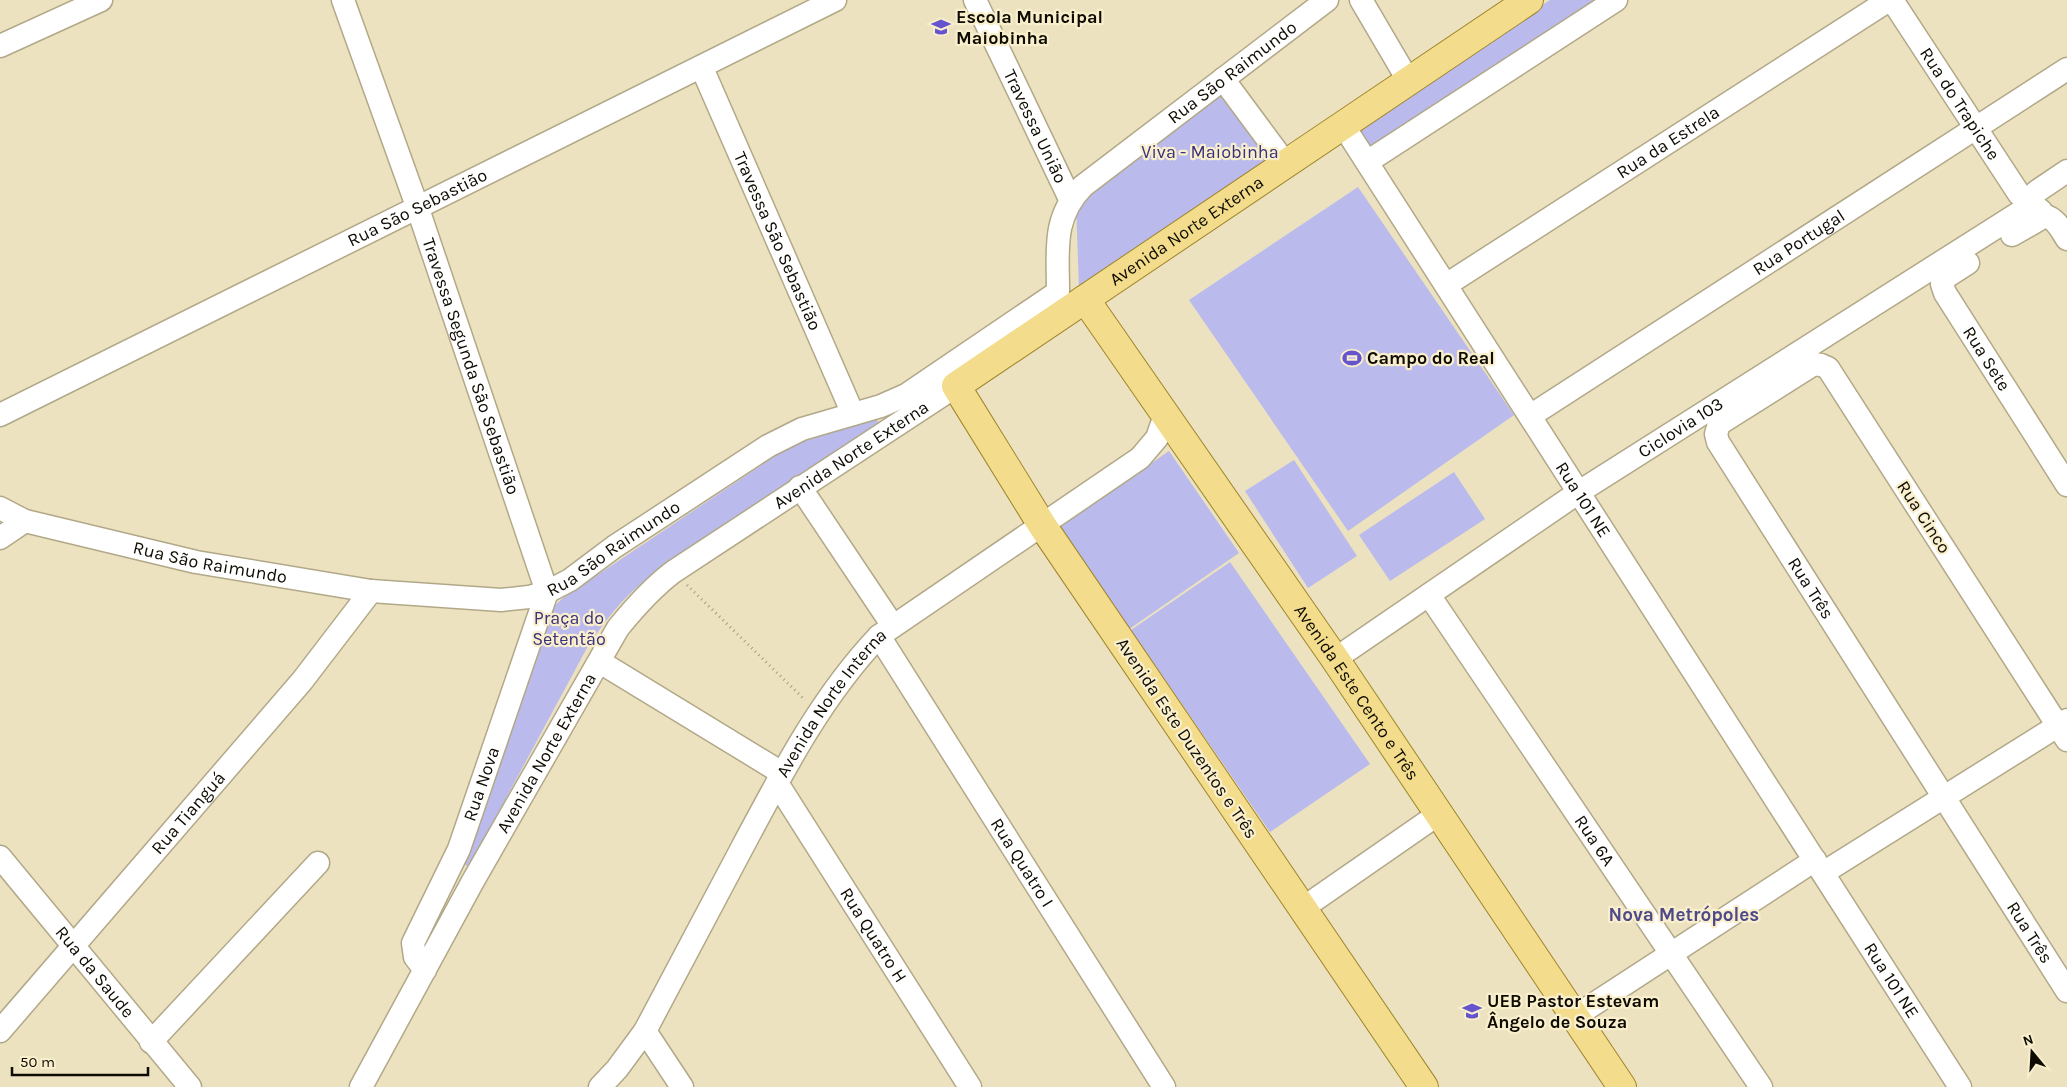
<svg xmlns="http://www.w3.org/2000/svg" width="2067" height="1087" font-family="Karla,sans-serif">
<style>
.green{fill:#babaec}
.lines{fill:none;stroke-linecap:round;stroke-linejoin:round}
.minor-casing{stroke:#b2a888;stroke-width:25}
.major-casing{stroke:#9e852a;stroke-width:30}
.path{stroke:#a59d83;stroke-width:3;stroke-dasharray:1 4;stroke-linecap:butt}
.minor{stroke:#fff;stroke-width:22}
.major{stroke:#f3dd8c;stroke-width:28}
.labels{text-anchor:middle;stroke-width:4.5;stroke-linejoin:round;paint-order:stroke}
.poi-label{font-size:18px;font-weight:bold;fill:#0e0b02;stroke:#f9efcd;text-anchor:start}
.street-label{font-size:18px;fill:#0e0b02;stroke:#f9efcd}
.park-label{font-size:18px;fill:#39307a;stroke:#f9efcd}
.neighbourhood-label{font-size:19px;font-weight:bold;fill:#4e4988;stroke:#f9efcd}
</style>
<rect width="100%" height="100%" fill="#ece2c0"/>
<!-- green -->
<path class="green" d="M1550,0H1603L1373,151L1358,128Z
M1225,93L1272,157L1079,289L1076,203Z
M1358,187L1514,415L1348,531L1189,300Z
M877,420L880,424L644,581C621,600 605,621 588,646L469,867L462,863L553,607L563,598L793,444L816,434Z
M1169,451L1239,553L1125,632L1054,531Z
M1294,460L1357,556L1308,588L1245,491Z
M1454,472L1485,519L1390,581L1359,535Z
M1230,562L1370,764L1270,832L1131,630Z"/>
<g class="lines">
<!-- minor casing -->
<g class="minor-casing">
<g id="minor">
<path id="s1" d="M343,0L417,206L547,592"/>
<path id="s2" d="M975,0L1070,199"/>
<path d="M1361,0L1408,80"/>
<path id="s3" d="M1892,0L2019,194L2041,211"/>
<path d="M0,46L101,0"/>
<path id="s4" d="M702,68L853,414"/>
<path d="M1223,79L1286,164"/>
<path id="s5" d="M1343,125L1960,1087"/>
<path d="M1367,162L1616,0"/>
<path d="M2012,235L2045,216C2056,218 2061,230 2067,239"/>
<path id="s6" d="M1968,263L1943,279L1942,284L1945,293L2067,485"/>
<path id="s7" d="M1446,285L1889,0"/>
<path id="s8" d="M0,415L835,0"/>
<path id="s9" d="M1530,416L2067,69"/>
<path d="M800,487L893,626"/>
<path id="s10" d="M0,508L25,521L196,562L371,591L501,600L529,597L547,592L570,580L614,547L768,446L802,429L881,406L906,395L1058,292C1058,250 1052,218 1083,186L1327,0"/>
<path d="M0,538L25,521"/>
<path id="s11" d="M1429,595L1761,1087"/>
<path id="s12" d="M879,636L1164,1087"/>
<path id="s13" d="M1335,659L1579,492L2025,209L2031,203L2036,192L2067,171"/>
<path d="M600,662L782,773"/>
<path id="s14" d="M2067,740L1828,368L1821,365L1814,364L1719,424L1716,434L1718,442L2067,991"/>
<path id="s15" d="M777,783L970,1087"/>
<path id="s16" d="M0,857L190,1087"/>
<path d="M1823,873L2067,720"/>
<path d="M1303,908L1440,813"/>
<path id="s17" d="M425,970L415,957L413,943L459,849L547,592"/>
<path d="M1574,1017L1815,860"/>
<path id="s18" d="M0,1031L302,681L371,591"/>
<path d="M645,1031L682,1087"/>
<path d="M151,1042L318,863"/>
<path id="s19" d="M361,1087L473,881L618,628C635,607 652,588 673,572L956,386"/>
<path id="s20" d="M600,1087L617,1069L645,1031C677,970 710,908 743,846C782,773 821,697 879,636L1140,458L1157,438L1165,415"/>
</g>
</g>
<!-- major casing -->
<g class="major-casing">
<g id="major">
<path id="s21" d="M1085,299L1335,659L1622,1087"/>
<path id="s22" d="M1424,1087L1042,525L956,386L1529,0"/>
</g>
</g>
<!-- path -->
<path class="path" d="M687,585L804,699"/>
<!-- minor -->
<use href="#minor" class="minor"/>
<!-- major -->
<use href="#major" class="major"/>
</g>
<!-- icons -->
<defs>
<g id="school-bare" transform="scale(1.5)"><path d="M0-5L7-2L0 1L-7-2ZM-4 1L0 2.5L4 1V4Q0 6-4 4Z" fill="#6554cd" stroke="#f9efcd" stroke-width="2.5" paint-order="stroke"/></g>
<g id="stadium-bare" transform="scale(1.5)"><path d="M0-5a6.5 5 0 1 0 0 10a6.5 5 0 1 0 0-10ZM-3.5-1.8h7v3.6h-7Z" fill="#6554cd" stroke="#f9efcd" stroke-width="2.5" paint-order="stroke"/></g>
</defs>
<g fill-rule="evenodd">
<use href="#school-bare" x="941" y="27"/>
<use href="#stadium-bare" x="1352" y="358"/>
<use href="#school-bare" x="1472" y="1011"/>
</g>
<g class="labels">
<!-- poi labels -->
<g class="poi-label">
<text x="956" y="23">Escola Municipal<tspan x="956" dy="21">Maiobinha</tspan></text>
<text x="1367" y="364">Campo do Real</text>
<text x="1487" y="1007">UEB Pastor Estevam<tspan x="1487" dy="21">Ângelo de Souza</tspan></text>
</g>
<!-- street labels -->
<g class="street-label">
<text dy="6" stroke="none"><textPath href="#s10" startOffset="1455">Rua São Raimundo</textPath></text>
<text dy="6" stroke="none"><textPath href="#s3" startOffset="124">Rua do Trapiche</textPath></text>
<text dy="6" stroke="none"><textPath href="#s2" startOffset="140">Travessa União</textPath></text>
<text dy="6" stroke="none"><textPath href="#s7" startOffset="264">Rua da Estrela</textPath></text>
<text dy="6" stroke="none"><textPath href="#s8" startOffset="466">Rua São Sebastião</textPath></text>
<text dy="6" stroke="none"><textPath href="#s22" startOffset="1121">Avenida Norte Externa</textPath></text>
<text dy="6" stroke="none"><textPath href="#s4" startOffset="189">Travessa São Sebastião</textPath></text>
<text dy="6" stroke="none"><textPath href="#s9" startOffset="320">Rua Portugal</textPath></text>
<text dy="6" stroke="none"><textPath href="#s6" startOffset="122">Rua Sete</textPath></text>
<text dy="6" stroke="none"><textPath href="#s1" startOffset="388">Travessa Segunda São Sebastião</textPath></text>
<text dy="6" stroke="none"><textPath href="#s13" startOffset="416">Ciclovia 103</textPath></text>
<text dy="6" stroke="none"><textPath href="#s19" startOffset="818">Avenida Norte Externa</textPath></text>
<text dy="6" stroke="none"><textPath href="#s5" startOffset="445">Rua 101 NE</textPath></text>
<text transform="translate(1924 517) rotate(57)" y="6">Rua Cinco</text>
<text dy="6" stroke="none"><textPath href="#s10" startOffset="638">Rua São Raimundo</textPath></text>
<text dy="6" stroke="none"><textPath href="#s10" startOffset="218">Rua São Raimundo</textPath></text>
<text dy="6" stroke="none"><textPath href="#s14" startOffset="761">Rua Três</textPath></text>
<text dy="6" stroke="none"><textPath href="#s21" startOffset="478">Avenida Este Cento e Três</textPath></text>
<text dy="6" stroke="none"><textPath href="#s20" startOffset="450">Avenida Norte Interna</textPath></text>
<text transform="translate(1187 738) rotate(56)" y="6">Avenida Este Duzentos e Três</text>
<text dy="6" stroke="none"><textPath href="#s19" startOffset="382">Avenida Norte Externa</textPath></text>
<text dy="6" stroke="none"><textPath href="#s17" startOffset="204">Rua Nova</textPath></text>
<text dy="6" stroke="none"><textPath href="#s18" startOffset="288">Rua Tianguá</textPath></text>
<text dy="6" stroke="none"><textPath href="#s11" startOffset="296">Rua 6A</textPath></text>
<text dy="6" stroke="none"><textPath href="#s12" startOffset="268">Rua Quatro I</textPath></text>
<text dy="6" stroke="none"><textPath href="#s14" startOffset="1169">Rua Três</textPath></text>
<text dy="6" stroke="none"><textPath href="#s15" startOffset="180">Rua Quatro H</textPath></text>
<text dy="6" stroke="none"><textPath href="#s16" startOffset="149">Rua da Saude</textPath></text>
<text dy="6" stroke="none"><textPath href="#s5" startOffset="1016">Rua 101 NE</textPath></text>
</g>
<!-- park labels -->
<g class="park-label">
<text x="1210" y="158">Viva - Maiobinha</text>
<text x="569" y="624">Praça do<tspan x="569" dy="21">Setentão</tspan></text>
</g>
<!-- neighbourhood labels -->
<g class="neighbourhood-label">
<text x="1684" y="921">Nova Metrópoles</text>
</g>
</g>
<!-- north arrow -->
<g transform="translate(2032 1052) rotate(342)" stroke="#f9efcd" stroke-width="4" paint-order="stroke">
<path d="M0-4L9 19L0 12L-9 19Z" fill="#0e0b02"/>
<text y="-8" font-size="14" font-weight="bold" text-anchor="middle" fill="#0e0b02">N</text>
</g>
<!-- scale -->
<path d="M12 1067v8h136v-8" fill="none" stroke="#0e0b02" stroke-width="2.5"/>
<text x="20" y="1067" font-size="15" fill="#0e0b02" stroke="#f9efcd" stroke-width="4" paint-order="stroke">50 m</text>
</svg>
